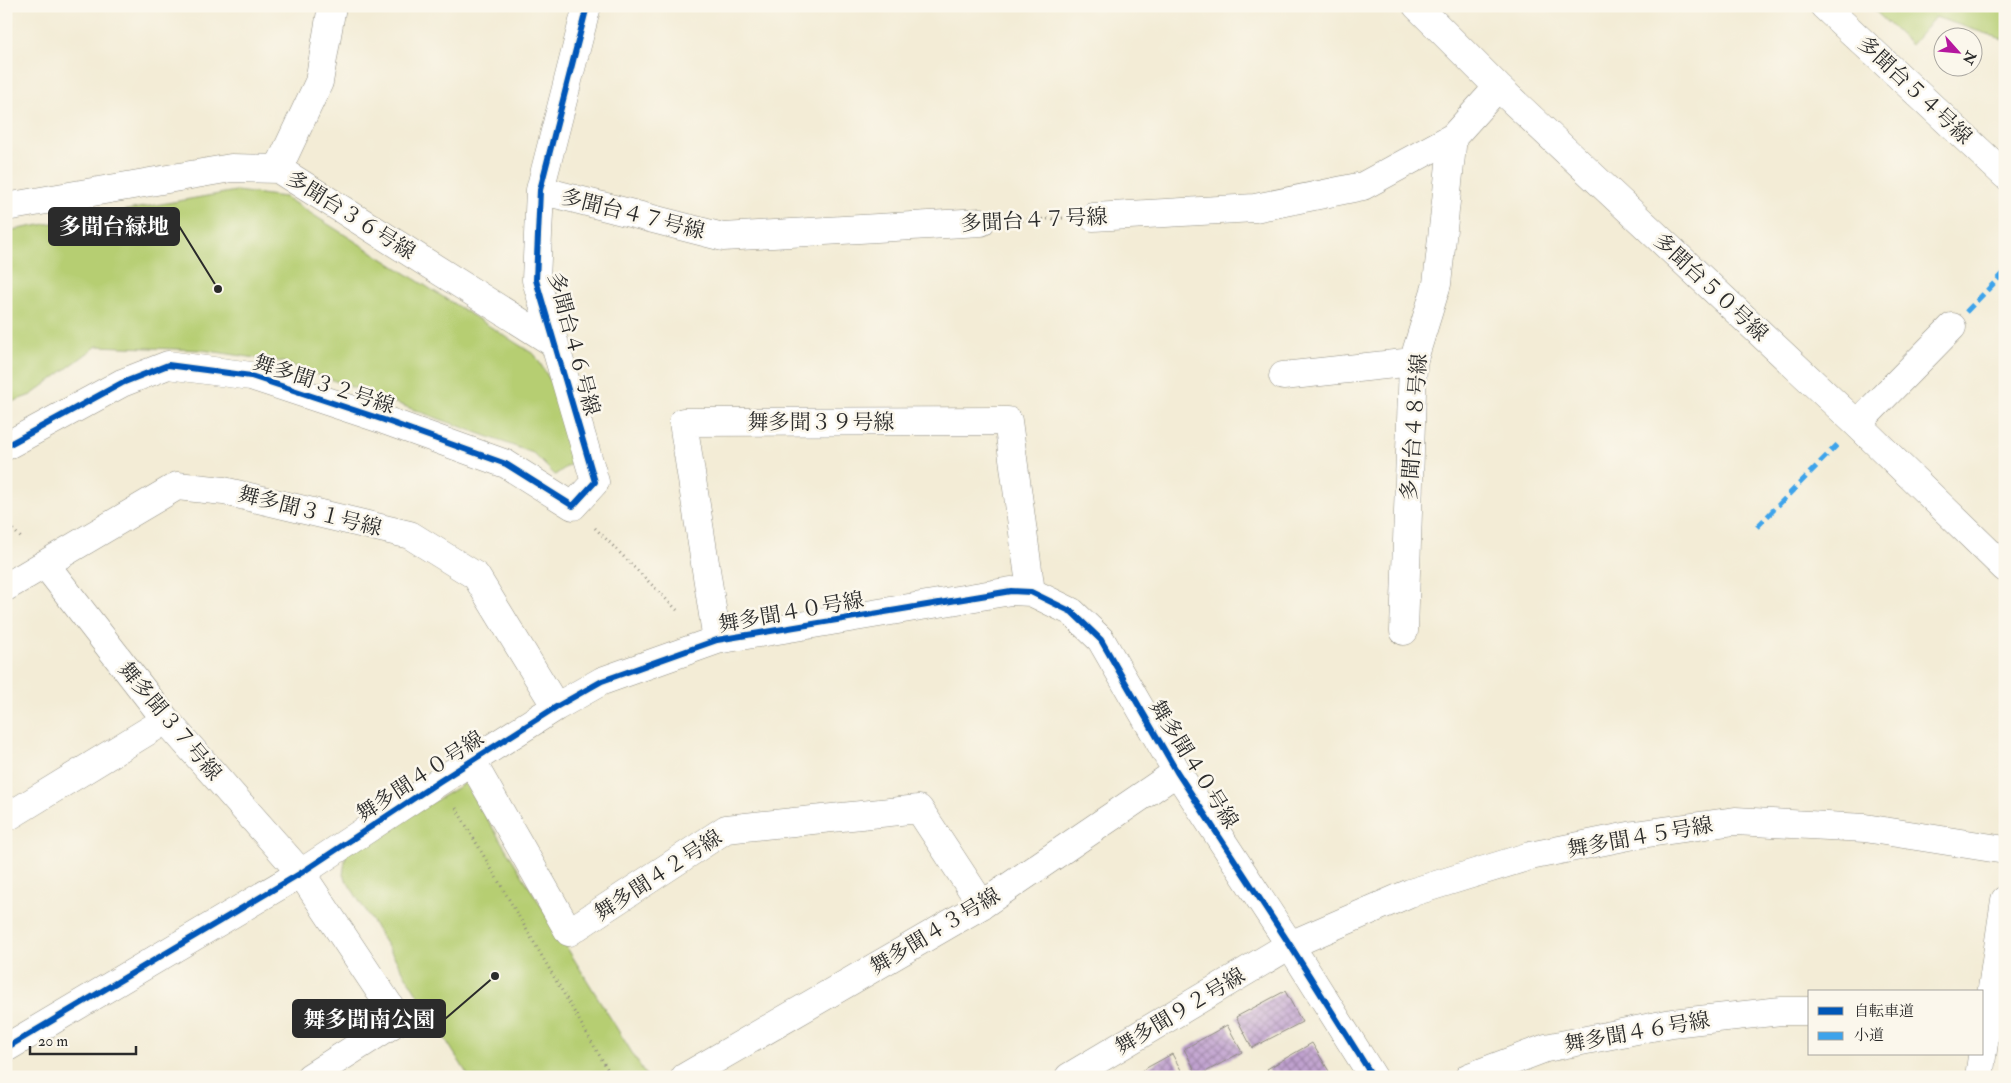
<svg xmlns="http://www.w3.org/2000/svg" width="2011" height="1083" font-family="'IM FELL Double Pica','Noto Serif JP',serif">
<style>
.green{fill:#b6ce72;stroke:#707c4e}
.building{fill:url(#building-cross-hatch)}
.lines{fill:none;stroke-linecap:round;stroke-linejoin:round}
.minor-casing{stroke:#8f8c80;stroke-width:29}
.path{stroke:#8f8c80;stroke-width:3;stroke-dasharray:1 4;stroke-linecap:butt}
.minor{stroke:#fff;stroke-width:28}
.quiet{stroke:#3ea3eb;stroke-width:5;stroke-dasharray:10 5;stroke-linecap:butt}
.cycleway-casing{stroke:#fbf7ec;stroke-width:9}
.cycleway{stroke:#0057b8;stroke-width:6}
.labels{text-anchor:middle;stroke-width:5;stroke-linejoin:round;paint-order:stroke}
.street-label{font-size:21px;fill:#2b2b2b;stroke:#fbf7ec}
.leader{fill:none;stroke:#2b2b2b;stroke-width:2}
.callout-dot{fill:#2b2b2b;stroke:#fbf7ec;stroke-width:2}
.callout{fill:#2b2b2b;stroke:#2b2b2b;stroke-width:2}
.callout-label{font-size:22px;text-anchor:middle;font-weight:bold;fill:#fff}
</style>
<defs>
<pattern id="building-cross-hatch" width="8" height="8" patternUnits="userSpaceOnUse" patternTransform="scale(1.25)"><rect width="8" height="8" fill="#c0a1cf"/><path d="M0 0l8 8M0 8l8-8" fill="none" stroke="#9c83a8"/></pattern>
</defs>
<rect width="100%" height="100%" fill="#fbf7ec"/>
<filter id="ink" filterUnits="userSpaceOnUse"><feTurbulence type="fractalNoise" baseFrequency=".02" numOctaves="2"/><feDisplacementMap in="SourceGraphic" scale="10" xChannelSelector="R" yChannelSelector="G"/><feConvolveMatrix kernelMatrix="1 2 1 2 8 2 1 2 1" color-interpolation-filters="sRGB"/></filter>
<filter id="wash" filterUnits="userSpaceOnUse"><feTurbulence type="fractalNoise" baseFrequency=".0096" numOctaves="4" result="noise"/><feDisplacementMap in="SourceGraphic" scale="20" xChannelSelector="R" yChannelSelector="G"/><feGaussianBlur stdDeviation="1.12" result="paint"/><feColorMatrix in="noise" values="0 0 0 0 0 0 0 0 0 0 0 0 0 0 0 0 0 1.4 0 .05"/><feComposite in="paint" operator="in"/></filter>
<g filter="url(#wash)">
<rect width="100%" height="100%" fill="#f3ecd6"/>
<!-- green -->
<path class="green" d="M1870,6H2005V40L1935,17L1911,45Z
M236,191L285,197L535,355L561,398L576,460L555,475L533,453L283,362L202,350L97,346L31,395L6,404V231Z
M465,783L647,1077H469L343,875L346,854Z"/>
<g id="blocks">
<!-- building -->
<path class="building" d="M1285,991L1302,1022L1252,1048L1236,1017Z
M1227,1025L1242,1052L1198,1076L1184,1049Z
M1312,1043L1330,1073L1325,1077H1272L1267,1069Z
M1172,1054L1185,1077H1130Z"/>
</g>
</g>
<g filter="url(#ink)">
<use href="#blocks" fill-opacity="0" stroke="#8f8c80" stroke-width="1"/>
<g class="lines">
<!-- minor casing -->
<g class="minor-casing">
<path id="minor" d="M1417,6L1498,87L1857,424L2005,568
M1824,6L2005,175
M278,169L319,82L332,6
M540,190L723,237L981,222
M6,207L231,168L278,169L555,344
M1093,217L1255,208L1363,186L1453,137L1498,87
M1283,376L1413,362
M1857,424L1952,327
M6,446L122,383L168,365L251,376L384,420L506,464L573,506L595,482L536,280L540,190L587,6
M45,564L166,720L301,873L399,1020L310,1077
M6,587L177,486L224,491L410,535L476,576L556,707
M1404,631L1413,362L1437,284L1453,137
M717,640L683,422L1008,421L1031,592
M472,762L569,932L726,829L919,809L982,905
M6,818L166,720
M6,1048L301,873L440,781L556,707L602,681L717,640L1011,591L1031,592L1072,612L1101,640L1177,772L1290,945L1373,1077
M685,1077L982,905L1177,772
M1069,1077L1290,945L1410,893L1530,856L1634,835L1735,821L1865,828L2005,850
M1469,1077L1546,1048L1672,1023L1781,1011H1810
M1979,1077L2005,900"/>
</g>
<!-- path -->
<path class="path" d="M1012,221L1063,218
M6,522L23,540
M595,528L679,612
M456,808L612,1077"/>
<!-- minor -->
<use href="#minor" class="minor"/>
<!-- quiet -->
<path class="quiet" d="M1966,312L2005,272
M1757,527L1838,444"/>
<!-- cycleway casing -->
<g class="cycleway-casing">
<path id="cycleway" d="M6,446L122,383L168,365L251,376L384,420L506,464L573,506L595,482L536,280L540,190L587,6
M6,1048L301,873L440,781L556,707L602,681L717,640L1011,591L1031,592L1072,612L1101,640L1177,772L1290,945L1373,1077"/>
</g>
<!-- cycleway -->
<use href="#cycleway" class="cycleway"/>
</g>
</g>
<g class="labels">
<!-- street labels -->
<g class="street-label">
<text transform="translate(1915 90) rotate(43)" y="7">多聞台５４号線</text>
<text transform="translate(633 214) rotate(14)" y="7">多聞台４７号線</text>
<text transform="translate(351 215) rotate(32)" y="7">多聞台３６号線</text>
<text transform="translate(1034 220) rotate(-3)" y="7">多聞台４７号線</text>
<text transform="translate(1711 287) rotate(43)" y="7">多聞台５０号線</text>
<text transform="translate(574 344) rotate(75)" y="7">多聞台４６号線</text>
<text transform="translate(324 384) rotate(18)" y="7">舞多聞３２号線</text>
<text x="821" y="429">舞多聞３９号線</text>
<text transform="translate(1414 427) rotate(-86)" y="7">多聞台４８号線</text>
<text transform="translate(310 511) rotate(14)" y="7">舞多聞３１号線</text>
<text transform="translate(791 612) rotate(-10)" y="7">舞多聞４０号線</text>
<text transform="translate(170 721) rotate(50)" y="7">舞多聞３７号線</text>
<text transform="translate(1194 764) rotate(58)" y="7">舞多聞４０号線</text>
<text transform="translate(420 776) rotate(-33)" y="7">舞多聞４０号線</text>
<text transform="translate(1640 837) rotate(-10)" y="7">舞多聞４５号線</text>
<text transform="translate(658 875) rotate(-33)" y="7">舞多聞４２号線</text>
<text transform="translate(935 931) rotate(-31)" y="7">舞多聞４３号線</text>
<text transform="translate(1180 1011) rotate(-31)" y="7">舞多聞９２号線</text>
<text transform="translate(1637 1032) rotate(-10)" y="7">舞多聞４６号線</text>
</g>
</g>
<!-- callouts -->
<path class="leader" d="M218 289L179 226M495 976L445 1019"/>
<g class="callout-dot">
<circle cx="218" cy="289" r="5"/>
<circle cx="495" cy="976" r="5"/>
</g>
<g class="callout">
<rect x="49" y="208" width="130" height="37" rx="5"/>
<rect x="293" y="1000" width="152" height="37" rx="5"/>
</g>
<g class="callout-label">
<text x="114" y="234">多聞台緑地</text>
<text x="369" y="1027">舞多聞南公園</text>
</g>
<!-- margin -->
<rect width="2011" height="1083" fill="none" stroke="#fbf7ec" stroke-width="25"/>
<!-- legend -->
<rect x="1808" y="990" width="175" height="65" fill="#fbf7ec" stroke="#a8a59f"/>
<rect x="1818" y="1007" width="25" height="8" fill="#0057b8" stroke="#a8a59f"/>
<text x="1854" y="1016" font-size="15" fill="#2b2b2b">自転車道</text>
<rect x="1818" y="1032" width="25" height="8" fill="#3ea3eb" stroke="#a8a59f"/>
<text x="1854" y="1040" font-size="15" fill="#2b2b2b">小道</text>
<!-- north arrow -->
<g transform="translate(1958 52) rotate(117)"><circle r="24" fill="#fbf7ec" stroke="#a8a59f"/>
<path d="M0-4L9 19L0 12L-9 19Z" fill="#b5179e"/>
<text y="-8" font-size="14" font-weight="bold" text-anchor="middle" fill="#2b2b2b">N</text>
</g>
<!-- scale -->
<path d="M30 1046v8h106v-8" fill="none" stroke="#2b2b2b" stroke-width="2.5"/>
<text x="38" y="1046" font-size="15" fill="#2b2b2b" stroke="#fbf7ec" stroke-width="4" paint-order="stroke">20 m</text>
</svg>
